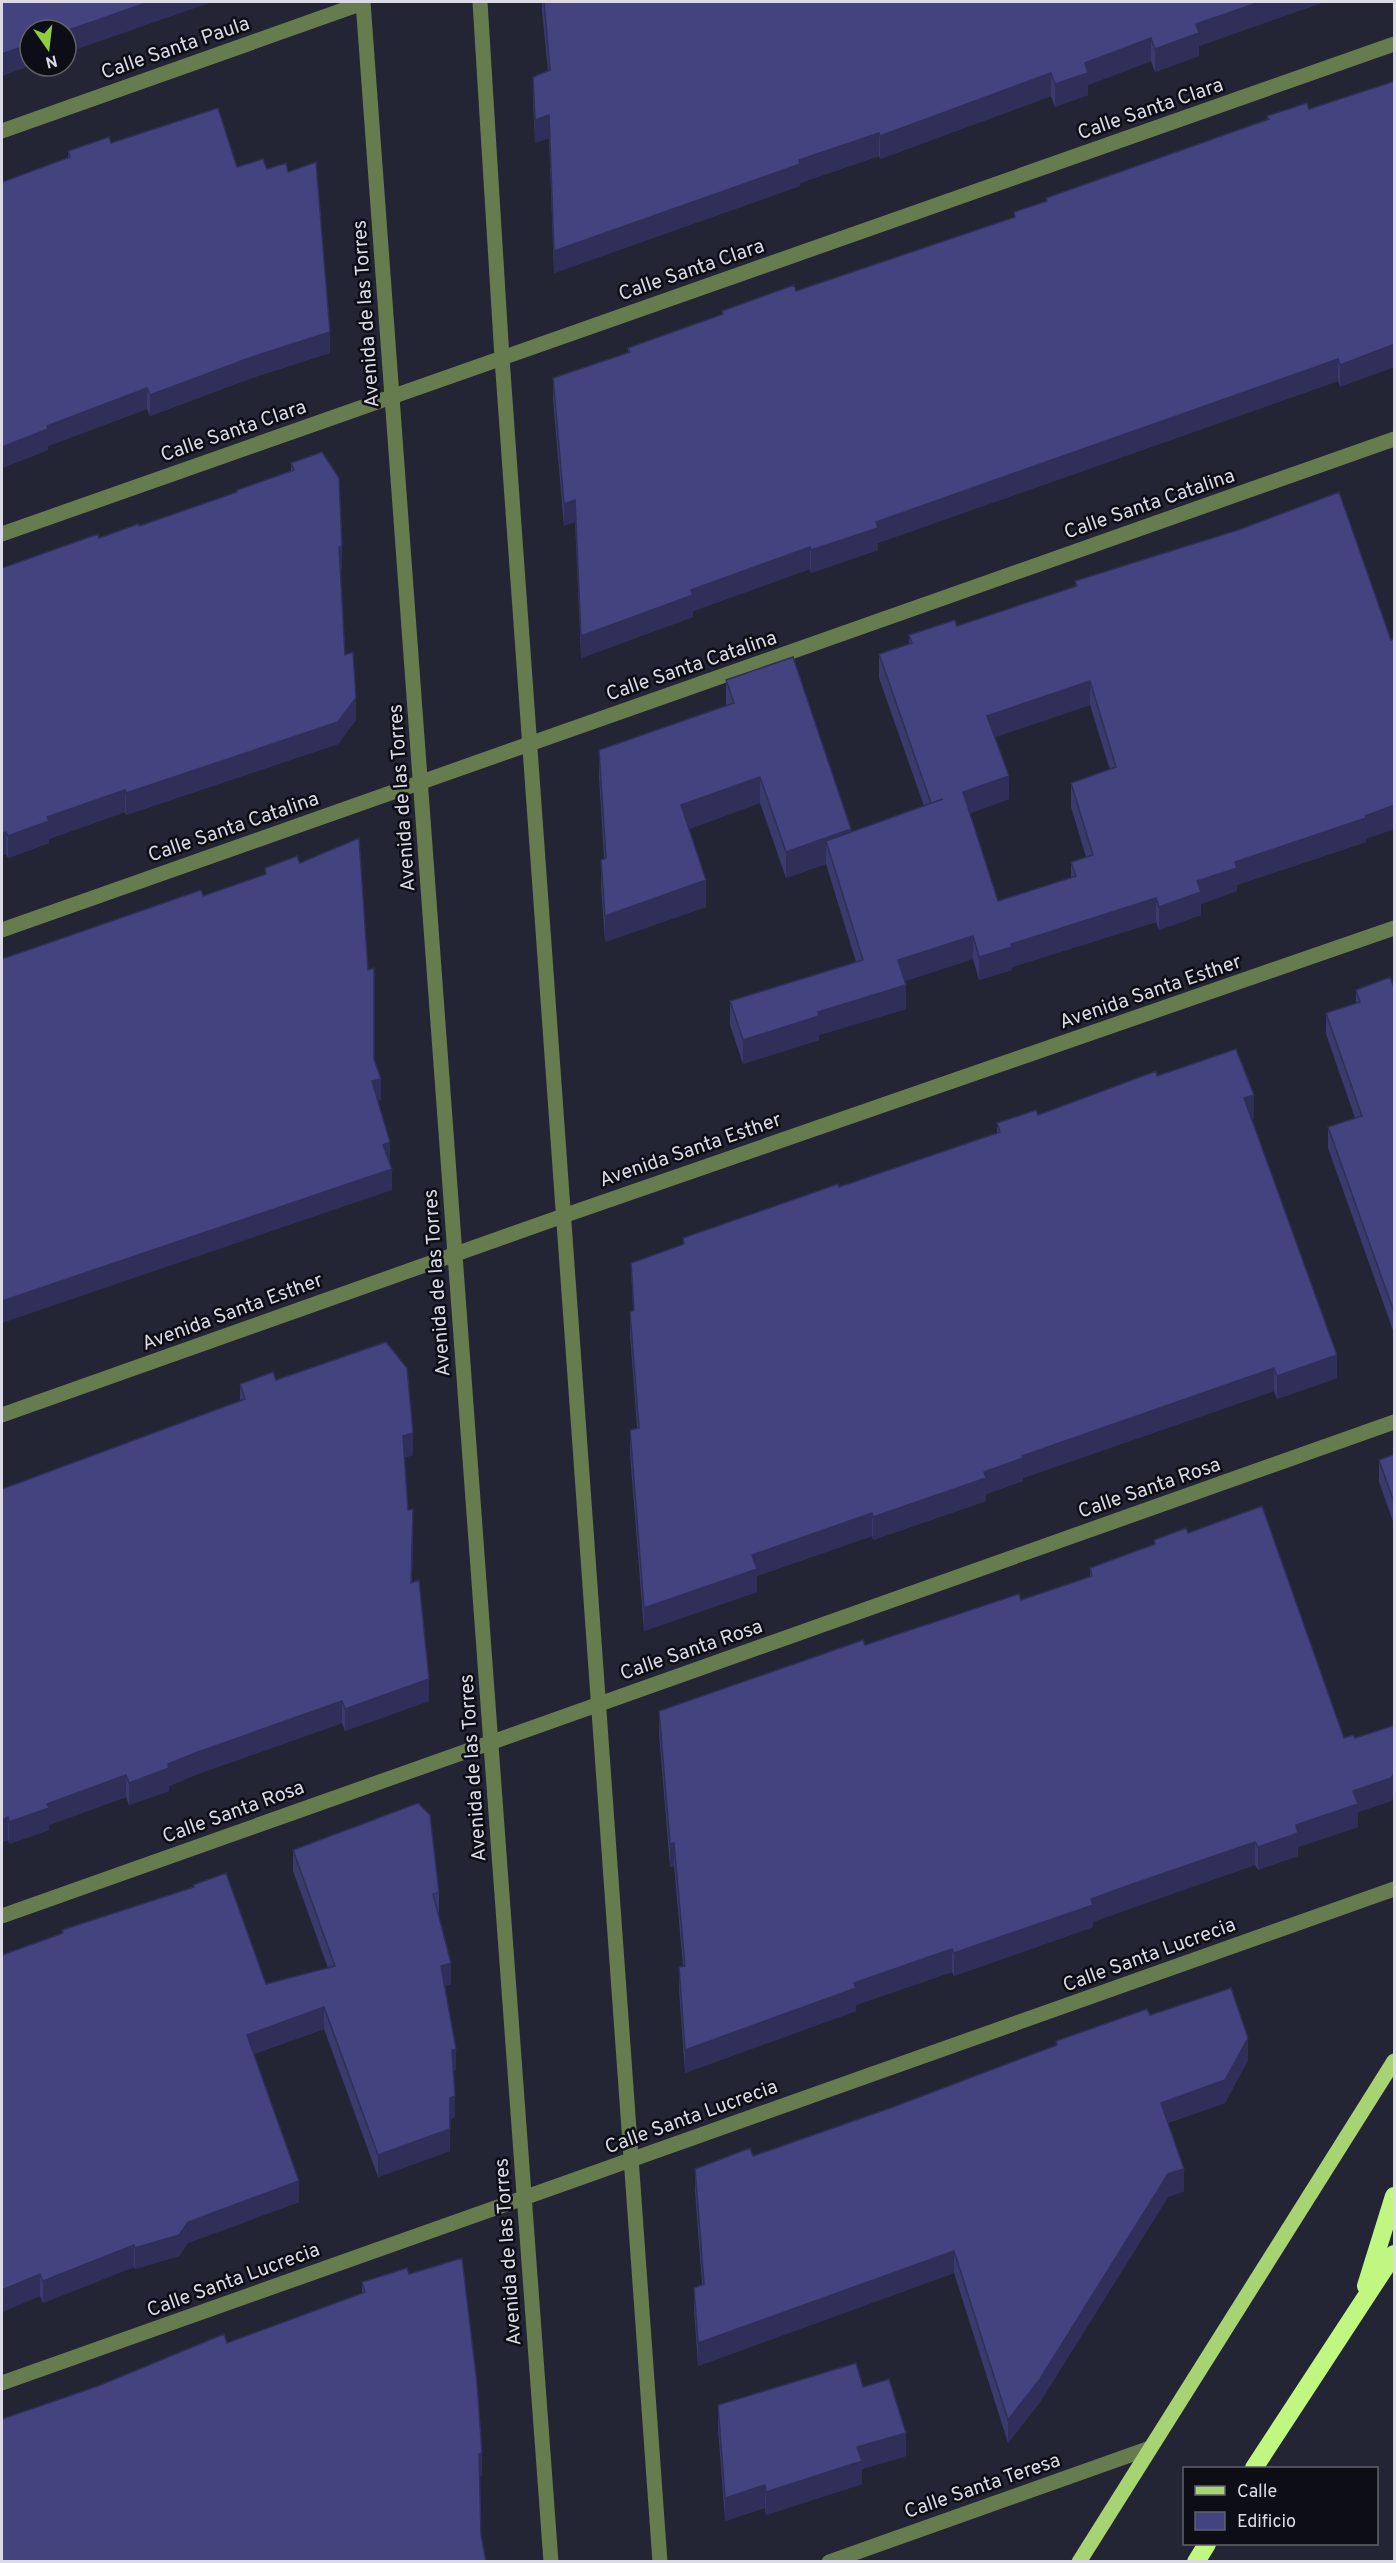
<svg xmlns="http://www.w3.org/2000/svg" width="1396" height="2563" font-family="Overpass,sans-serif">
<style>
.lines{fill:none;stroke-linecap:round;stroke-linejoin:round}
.minor{stroke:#667c4f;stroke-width:15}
.major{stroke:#a7d473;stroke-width:15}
.highway{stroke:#c0f780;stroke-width:18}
.wall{fill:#3a3a6d;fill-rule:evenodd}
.shaded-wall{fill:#2f2f59}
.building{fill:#43437f;stroke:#2f2f59;stroke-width:1.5;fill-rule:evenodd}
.labels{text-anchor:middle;stroke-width:5;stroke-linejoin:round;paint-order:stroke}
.street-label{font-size:20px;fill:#dadbe7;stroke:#0d0e15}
</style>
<rect width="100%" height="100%" fill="#232434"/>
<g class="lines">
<!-- minor -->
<path class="minor" d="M363,2L551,2562
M480,2L502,358L660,2562
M2,131L363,3
M2,534L1394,44
M2,930L1394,439
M2,1415L563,1216L1394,928
M2,1916L1394,1422
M2,2383L1394,1889
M829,2562L1150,2448"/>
<!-- major -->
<path class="major" d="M1079,2562L1394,2061"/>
<!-- highway -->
<path class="highway" d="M1366,2286L1394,2196
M1254,2468L1394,2254
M1196,2562L1207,2544"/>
</g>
<!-- wall -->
<path class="wall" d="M542,2H1324L1199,46V56L1155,72L1151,61L1088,85V95L1055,107L1051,96L880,159L879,156L800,183V186L554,273L549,138L535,143L533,100V77L548,71L542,11Z
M1395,81L1340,387L1338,381L878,543V550L811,573L810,569L693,611V617L581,658L575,522L564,526L553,400V378L628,353V348L722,315V311L796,291L1014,217V212L1046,201V198L1267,120V116L1309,109Z
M111,143L237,167L330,353L252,378L150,416L147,409L48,446V450L2,468V182L68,158V151Z
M291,463L342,569H340L345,655L356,720L338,744L126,815L125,812L49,839V843L8,858L6,854L2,568L139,526L237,492V490L291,471Z
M1075,581L1366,839V842L1237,885V891L1201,904V915L1159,930L1156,922L1012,967V970L979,980L973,959L905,981L906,1009L819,1035V1040L743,1064L730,1025V1001L856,962L826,864L786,878L760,803L689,829L706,907L605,942L601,887V860L604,859L599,777V750L726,706V680L851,832L924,806L879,678V654L909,644V635L957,626L1075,586ZM1090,705L1110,770L1071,783V807L1086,857L1071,862V878L998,901L970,813L1009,799L995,737Z
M1356,990H1395V1336L1328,1148V1127L1355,1118L1326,1034V1013L1356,1004Z
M1157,1076L1254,1118L1252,1119L1337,1378L1277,1399L1274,1391L1023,1478V1481L986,1494V1501L873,1540L872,1536L757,1576V1592L644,1631L630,1454V1430L637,1428L630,1335V1312L633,1310L631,1263L683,1245V1238L839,1187L997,1133V1123L1038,1115Z
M276,1380L413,1455L404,1458L408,1510L413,1531L412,1583L429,1701L345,1731L342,1723L198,1774L169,1786V1791L129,1805L126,1797L49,1825V1830L9,1844L8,1840L2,1842V1489L240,1401V1384Z
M1395,1454V1527L1379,1482V1460Z
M1188,1533L1344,1738H1355L1395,1725V1795L1391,1801L1358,1812V1827L1298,1847V1856L1258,1870L1255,1865L1124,1910L1093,1922V1927L954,1976L952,1972L856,2005V2011L685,2073L679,1990V1967L683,1966L674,1866L670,1867L659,1734V1711L865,1645L1021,1600L1090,1577V1568L1154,1544V1540Z
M293,1850L439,1893V1915L451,1984L445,1986L456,2070L454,2071L455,2117L450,2120V2151L378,2177L324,2029L254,2054L299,2202L188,2243L179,2256L135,2269L134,2267L43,2303L40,2296L2,2312V1955L62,1934V1930L193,1888V1885L266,1984L328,1968L293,1871Z
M1150,2015L1248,2060L1225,2103L1168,2123L1184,2191L1168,2197L1040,2402L1008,2443L954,2273L698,2366L694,2310V2288L702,2285L695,2191V2169L753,2156L893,2107L1056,2046V2041Z
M362,2282L482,2475L479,2476L481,2535L227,2343L362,2293Z
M863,2387L906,2456L862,2469V2484L766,2515L765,2508L725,2521L718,2428V2405Z"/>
<!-- shaded-wall -->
<path class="shaded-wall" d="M149,2H212L66,53V31Z
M1260,2H1324L1199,46V56L1155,72V49L1196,24Z
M1151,38V61L1088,85V95L1055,107V84L1085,63Z
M30,44V66L2,76V54Z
M1051,73V96L880,159V136Z
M549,115V138L535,143V120Z
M879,133V156L800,183V186L554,273V251L799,160Z
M330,332V353L252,378L150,416V395L252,357Z
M1395,344V367L1340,387V365Z
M1338,359V381L878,543V550L811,573V550L876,522Z
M147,388V409L48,446V450L2,468V447L47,426Z
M575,500V522L564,526V504Z
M342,546V569L339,570V547Z
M810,547V569L693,611V617L581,658V636L691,590Z
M1090,681V705L987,740V716Z
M356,698V720L338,744L126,815V793Z
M1009,776V799L963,816V792Z
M760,777V803L681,832V805Z
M125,790V812L49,839V843L8,858V836L47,817Z
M1395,805V829L1366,839V842L1237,885V891L1201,904V915L1159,930V907L1197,881L1235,862Z
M851,829V855L826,841V864L786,878V852Z
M6,832V854L2,856V833Z
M706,880V907L605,942V916Z
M1156,898V922L1012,967V970L979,980V957L1011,944Z
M973,936V959L898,983V960Z
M906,985V1009L819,1035V1040L743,1064V1040L818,1012Z
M381,1079V1100L372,1103V1081Z
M1254,1095V1118L1244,1122V1098Z
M390,1142V1164L383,1145Z
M392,1169V1190L2,1323V1301Z
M1337,1355V1378L1277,1399V1376Z
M1274,1368V1391L1023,1478V1481L986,1494V1501L873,1540V1517L1022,1456Z
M413,1433V1455L403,1458V1436Z
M872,1513V1536L757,1576V1592L644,1631V1608L752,1555Z
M429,1679V1701L345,1731V1709Z
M342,1701V1723L198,1774L169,1786V1791L129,1805V1783L168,1764L198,1752Z
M1395,1772V1795L1391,1801L1358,1812V1827L1298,1847V1856L1258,1870V1847L1353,1791Z
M126,1775V1797L49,1825V1830L9,1844V1822L47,1804Z
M8,1817V1840L2,1842V1820Z
M1255,1842V1865L1093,1922V1927L954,1976V1953L1124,1887Z
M674,1843V1866L670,1867V1844Z
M952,1949V1972L856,2005V2011L685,2073V2050L854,1983Z
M451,1963V1984L441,1988V1966Z
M324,2007V2029L247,2056V2035Z
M1248,2038V2060L1225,2103L1161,2125V2103Z
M456,2049V2070L452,2071V2050Z
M455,2096V2117L450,2120V2098Z
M450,2129V2151L378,2177V2155Z
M1184,2169V2191L1168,2197L1040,2402L1008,2443V2420L1168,2174Z
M299,2181V2202L188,2243L179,2256L135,2269V2248L188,2222Z
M134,2245V2267L43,2303V2281Z
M954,2251V2273L698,2366V2343Z
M40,2274V2296L2,2312V2290Z
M906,2433V2456L862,2469V2484L766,2515V2492L857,2447Z
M482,2453V2475L479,2477V2454Z
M765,2485V2508L725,2521V2498Z"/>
<!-- building -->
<path class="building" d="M2,2H149L66,31V30H30V44L2,54Z
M544,2H1260L1196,24L1199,33L1155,49L1151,38L1085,63L1088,73L1055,84L1051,73L880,136L879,133L799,160L800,164L554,251L549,115L535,120L533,77L550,70Z
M1395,81V344L1340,365L1338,359L876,522L878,528L811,550L810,547L691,590L693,595L581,636L575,500L564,504L553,378L630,352L628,348L723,314L722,311L794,285L796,291L1015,217L1014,212L1047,201L1046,198L1269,119L1267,116L1307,103L1309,109Z
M218,108L237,167L263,159L267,169L286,163L288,172L316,162L330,332L252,357L150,395L147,388L47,426L48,429L2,447V182L70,157L68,151L109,137L111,143Z
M322,452L339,478L342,546L339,547L345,655L353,652L356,698L338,722L126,793L125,790L47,817L49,821L8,836L6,832L2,833V568L98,534L99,538L138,524L139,526L237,492V490L294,470L291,463Z
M1339,492L1391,640L1395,639V805L1365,816L1366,818L1235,862L1237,868L1197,881L1201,892L1159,907L1156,898L1011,944L1012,947L979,957L973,936L898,960L906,985L818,1012L819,1016L743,1040L730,1001L863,960L826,841L943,799L931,803L879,654L912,643L909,635L955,620L957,626L1077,586L1075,581L1241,529ZM1090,681L1116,767L1071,783L1093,855L1071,862L1076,876L998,901L963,792L1009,776L987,716Z
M793,657L851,829L786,852L760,777L681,805L706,880L605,916L601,860L606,858L599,750L734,703L726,680Z
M359,838L368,970L374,968V1059L381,1079L372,1081L390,1142L383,1145L392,1169L2,1301V959L201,890L203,896L266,874L265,868L297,856L300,863Z
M1390,977L1395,990V1315L1328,1127L1362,1116L1326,1013L1360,1002L1356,990Z
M1236,1049L1254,1095L1244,1098L1337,1355L1277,1376L1274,1368L1022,1456L1023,1458L984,1472L986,1478L873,1517L872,1513L752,1555L757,1569L644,1608L630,1430L639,1428L630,1312L634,1310L631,1263L684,1244L683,1238L838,1184L839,1187L1000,1132L997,1123L1036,1110L1038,1115L1156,1071L1157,1076Z
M386,1342L407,1368L413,1433L403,1436L408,1510L413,1509L411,1583L419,1580L429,1679L345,1709L342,1701L198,1752L168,1764L169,1768L129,1783L126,1775L47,1804L49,1808L9,1822L8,1817L2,1820V1489L245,1399L240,1384L273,1372L276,1380Z
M1395,1454V1505L1379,1460Z
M1262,1506L1344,1738L1353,1735L1355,1738L1395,1725V1772L1391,1778L1353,1791L1358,1804L1296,1825L1298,1833L1258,1847L1255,1842L1124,1887L1091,1899L1093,1905L954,1953L952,1949L854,1983L856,1988L685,2050L679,1967L685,1966L674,1843L670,1844L659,1711L863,1640L865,1645L1019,1594L1021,1600L1092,1576L1090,1568L1155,1544L1154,1540L1186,1528L1188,1533Z
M418,1803L430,1815L439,1893L433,1894L451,1963L441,1966L456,2049L452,2050L455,2096L450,2098V2129L378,2155L324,2007L247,2035L299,2181L188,2222L179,2235L135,2248L134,2245L43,2281L40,2274L2,2290V1955L63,1933L62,1930L194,1887L193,1885L226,1873L266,1984L335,1966L293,1850Z
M1231,1988L1248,2038L1225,2080L1161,2103L1184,2169L1168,2174L1040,2379L1008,2420L954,2251L698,2343L694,2288L704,2284L695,2169L750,2148L753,2156L893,2107L1057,2045L1056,2041L1147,2009L1150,2015Z
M462,2258L477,2383L482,2453L479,2454L481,2535L486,2562H2V2419L98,2386L224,2334L227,2343L330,2305L365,2292L362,2282L407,2268L409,2274Z
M856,2363L863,2387L889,2379L906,2433L857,2447L862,2461L766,2492L765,2485L725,2498L718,2405Z"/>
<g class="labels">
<!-- street labels -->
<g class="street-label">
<text transform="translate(175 47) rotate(-19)" y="7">Calle Santa Paula</text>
<text transform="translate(1150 108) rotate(-19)" y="7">Calle Santa Clara</text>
<text transform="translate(691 269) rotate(-19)" y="7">Calle Santa Clara</text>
<text transform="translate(365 314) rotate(-94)" y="7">Avenida de las Torres</text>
<text transform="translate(233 430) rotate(-19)" y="7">Calle Santa Clara</text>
<text transform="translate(1149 503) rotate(-19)" y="7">Calle Santa Catalina</text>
<text transform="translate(691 665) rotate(-19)" y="7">Calle Santa Catalina</text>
<text transform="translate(401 798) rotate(-94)" y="7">Avenida de las Torres</text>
<text transform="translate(233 826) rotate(-19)" y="7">Calle Santa Catalina</text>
<text transform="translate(1150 991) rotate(-19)" y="7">Avenida Santa Esther</text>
<text transform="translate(690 1149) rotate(-19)" y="7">Avenida Santa Esther</text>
<text transform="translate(436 1283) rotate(-94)" y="7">Avenida de las Torres</text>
<text transform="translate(232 1311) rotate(-20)" y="7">Avenida Santa Esther</text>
<text transform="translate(1149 1487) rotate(-19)" y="7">Calle Santa Rosa</text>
<text transform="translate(691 1649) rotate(-19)" y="7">Calle Santa Rosa</text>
<text transform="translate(472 1768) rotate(-94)" y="7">Avenida de las Torres</text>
<text transform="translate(233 1811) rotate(-20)" y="7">Calle Santa Rosa</text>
<text transform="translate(1149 1954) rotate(-20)" y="7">Calle Santa Lucrecia</text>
<text transform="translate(691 2116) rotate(-20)" y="7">Calle Santa Lucrecia</text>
<text transform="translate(507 2252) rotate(-94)" y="7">Avenida de las Torres</text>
<text transform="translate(233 2279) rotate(-20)" y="7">Calle Santa Lucrecia</text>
<text transform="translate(982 2485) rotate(-19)" y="7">Calle Santa Teresa</text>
</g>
</g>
<!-- border -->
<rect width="1396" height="2563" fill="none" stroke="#dadbe7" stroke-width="6"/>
<!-- legend -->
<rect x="1183" y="2467" width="195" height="78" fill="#0d0e15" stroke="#5f6069" stroke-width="1.5"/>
<rect x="1195" y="2486" width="30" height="9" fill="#a7d473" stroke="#5f6069" stroke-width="1.5"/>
<text x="1237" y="2497" font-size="18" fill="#dadbe7">Calle</text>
<rect x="1195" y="2512" width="30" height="18" fill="#43437f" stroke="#5f6069" stroke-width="1.5"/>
<text x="1237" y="2527" font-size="18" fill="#dadbe7">Edificio</text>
<!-- north arrow -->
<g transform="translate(48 48) rotate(166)"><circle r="28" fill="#0d0e15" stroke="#5f6069" stroke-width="1.5"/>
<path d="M0-4.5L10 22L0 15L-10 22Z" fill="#92cd3f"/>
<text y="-9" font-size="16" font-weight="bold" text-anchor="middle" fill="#dadbe7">N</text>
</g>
</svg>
